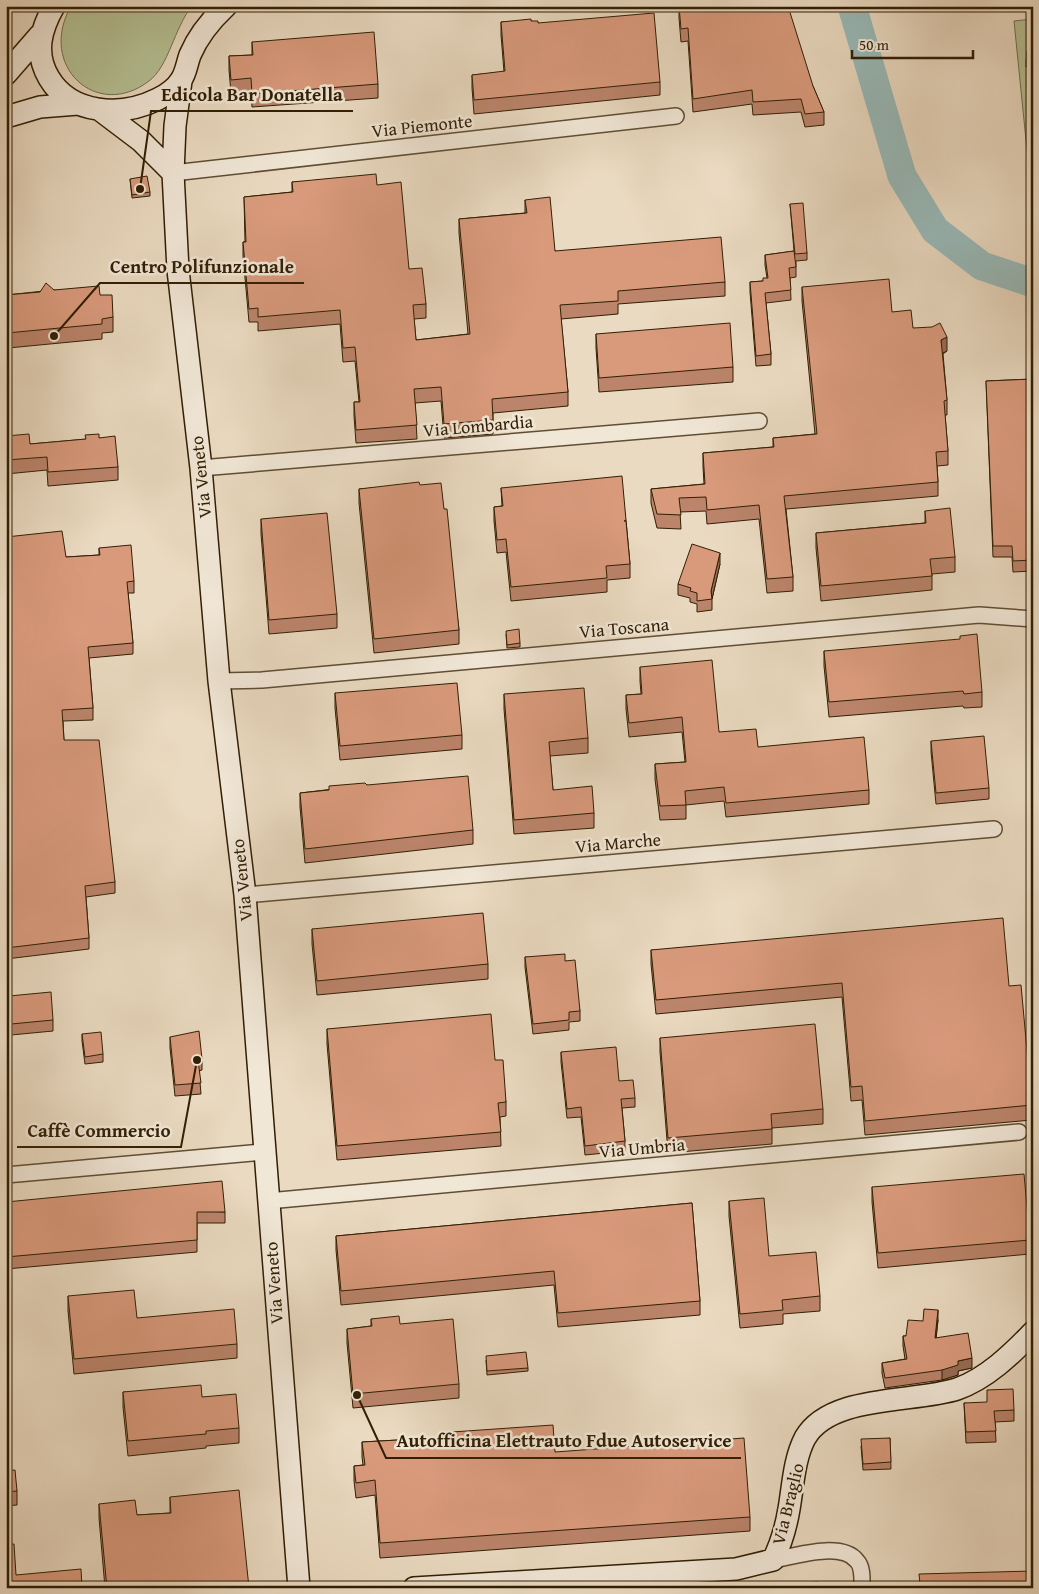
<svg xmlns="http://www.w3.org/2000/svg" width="1039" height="1594" font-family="'Gentium Book Plus',serif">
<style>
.green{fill:#b5c094;stroke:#73704c}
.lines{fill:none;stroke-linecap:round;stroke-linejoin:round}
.river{stroke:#99bab9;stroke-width:29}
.street-casing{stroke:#5f4e33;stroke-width:18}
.secondary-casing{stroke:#311f04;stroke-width:24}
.street{stroke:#f1e7d7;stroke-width:15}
.secondary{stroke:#f1e7d7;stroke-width:21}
.wall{fill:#bb846b;stroke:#311f04}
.shaded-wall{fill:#986c57;stroke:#311f04}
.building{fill:#d99a7c;stroke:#311f04}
.labels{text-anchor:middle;stroke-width:5;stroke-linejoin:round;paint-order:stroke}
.street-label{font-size:18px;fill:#311f04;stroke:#f1e7d7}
.leader{fill:none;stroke:#311f04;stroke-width:2}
.callout-dot{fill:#311f04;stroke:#f1e7d7;stroke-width:2}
.callout-label{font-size:19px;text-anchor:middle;font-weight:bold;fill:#311f04;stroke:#f1e7d7;stroke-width:5;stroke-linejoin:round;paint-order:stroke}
</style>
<rect width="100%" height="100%" fill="#eadac1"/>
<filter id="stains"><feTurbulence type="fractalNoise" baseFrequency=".004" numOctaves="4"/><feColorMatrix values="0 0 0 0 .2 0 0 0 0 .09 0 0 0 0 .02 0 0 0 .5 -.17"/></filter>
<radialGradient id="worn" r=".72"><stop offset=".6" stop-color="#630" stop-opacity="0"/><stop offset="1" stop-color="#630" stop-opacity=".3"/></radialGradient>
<!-- green -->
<path class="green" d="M71,6H192C174,28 169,66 149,81C97,121 37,66 71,6Z
M1033,19V210L1014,21Z"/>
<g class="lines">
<!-- river -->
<path class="river" d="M852,6L902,176L935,230L982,266L1033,283"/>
<!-- street casing -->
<g class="street-casing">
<path id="street" d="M173,173L676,116
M201,468L759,421
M219,681L262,680L979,615L1033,619
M245,895L994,829
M6,1175L263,1152
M268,1201L1019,1132
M773,1560C795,1556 842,1541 857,1561C863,1567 862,1580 862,1588"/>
</g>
<!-- secondary casing -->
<g class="secondary-casing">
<path id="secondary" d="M54,6C41,29 34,53 49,78C71,115 122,117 158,99C166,95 176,88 181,80C186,73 187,63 190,55C198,36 211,20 226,6
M6,74L40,35
M181,81L175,126L173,173L178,270L201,468L219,681L245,895L299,1588
M100,110L141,141L173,173
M6,117L40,107L78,104
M414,1588L736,1569L773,1560C781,1544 786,1527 789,1509C793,1486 794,1459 805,1438C830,1394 914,1403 957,1389C986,1379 1012,1354 1033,1332"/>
</g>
<!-- street -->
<use href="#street" class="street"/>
<!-- secondary -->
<use href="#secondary" class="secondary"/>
</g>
<!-- wall -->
<path class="wall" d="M679,6L813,86L824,112V125L805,127L801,112L753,115L752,104L693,112L688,41L681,42L679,18Z
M531,21L538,23L660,82V95L474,114L472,88V75L504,72L501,35V22Z
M252,42L378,84V98L252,107L251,91L231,93L229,70V56L252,55Z
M1027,51H1033V67H1026Z
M130,179L150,192V196L132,198Z
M292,182L377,185L409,269L426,304V318L414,319L416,340L468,334L459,233V219L525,213V200L555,251L725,282V296L618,304V314L561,319L568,392V406L493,413V434L444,438L441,401L415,403L417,439L356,443L354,416V402H359L355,361L343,362L340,324L258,331V322H249L243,256V242H245L244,197L292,192Z
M790,204L807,253V260L796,261V277L790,278L791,300L766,303L771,354V365L756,366L750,292V282L763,281L767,278L765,265V255L794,251Z
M802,287L892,312L913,328L947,351L943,354L947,400V415H945L948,451V465L937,466L938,482V496L786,509L793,577V591L767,593L759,519L707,524L706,511L680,512L681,529L657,528L651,503V489L704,484L703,467V453L773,447V438L815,434L802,301Z
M54,290L100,295L113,317V332L102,333V339L8,348L9,372H6V295Z
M596,334L733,367V382L599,392L596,348Z
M1033,379V571L1013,572L1012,557H993L986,381Z
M6,436L30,444L99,438L118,467V480L48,486L47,470L6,474Z
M420,485L444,509L459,630V644L374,653L359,503V489Z
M501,488L626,520L630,564V578L607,580V592L511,601L506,552L497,553L494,521V507L502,506Z
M925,511L955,557V572L932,574V590L821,601L816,548V533L925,523Z
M261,519L337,614V628L269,634L261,534Z
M6,537L66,557L99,555V548L134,581V593H128L133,643V654L89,658L93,708V720L63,721L64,740L115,882V893L86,897L89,938V949L6,959Z
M720,564L712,599V610L697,612V604L690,602V598L678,595V584Z
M506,634L520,643V647L507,648Z
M824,651L982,692V707L964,708L963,706L829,717L824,666Z
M640,667L719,732L869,790V804L726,817L724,801L686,805V819L660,820L655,779V764L685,762L682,732L629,737L626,709V695L641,694L640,681Z
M335,693L462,735V749L340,760L335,708Z
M504,694L588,738V753L550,756L553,790L594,813V828L514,834L504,709Z
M931,741L989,788V799L936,804L931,752Z
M367,785L473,830V844L305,863L300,807V793Z
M312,929L488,964V979L317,995L312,944Z
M651,950L1009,986L1032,1105V1120L865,1135L862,1100L851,1101L842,997L656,1014L651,964Z
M525,957L565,961L580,1011V1021L569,1022V1030L533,1034L525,967Z
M9,996L53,1020V1031L11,1035L9,1007Z
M327,1029L495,1060L506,1102V1116L500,1117L501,1146L337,1160L327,1044Z
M82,1034L103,1054V1062L85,1064L82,1041Z
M170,1037L202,1059V1070L199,1071L201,1094L175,1096L170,1048Z
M660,1038L823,1109V1124L772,1128V1144L668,1153L660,1052Z
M561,1052L619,1081L635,1098V1107L622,1108L625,1141V1151L585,1155L581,1117L567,1118L561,1062Z
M872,1187L1030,1240V1254L878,1268L872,1202Z
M729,1201L769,1256L820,1296V1311L783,1314V1324L740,1328L729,1216Z
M6,1202L225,1212V1223H197V1252L6,1269Z
M692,1203L700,1301V1315L558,1327L554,1285L341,1305L336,1250V1236Z
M68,1296L137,1318L237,1344V1358L74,1374L68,1311Z
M371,1319L400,1324L459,1384V1398L353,1408L347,1343V1329L371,1326Z
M938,1320L936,1338L972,1368L958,1371V1375L942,1380L885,1388L882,1373V1363L905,1359L903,1346V1336H906L923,1321Z
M486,1360L528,1368V1371L487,1375Z
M123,1392L202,1397L239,1428V1443L206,1446V1448L128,1456L123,1407Z
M964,1403L1014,1410V1421L995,1422L996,1442L966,1443Z
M452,1432L555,1452L750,1517V1531L380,1558L375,1495L356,1498L354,1481V1466L363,1465L362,1457V1442L452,1437Z
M890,1438L891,1469L863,1470L861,1446Z
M6,1471L17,1491V1505L6,1506Z
M170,1497L249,1588H105L99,1518V1504L137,1515L170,1513Z"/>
<!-- shaded-wall -->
<path class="shaded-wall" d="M947,337V351L941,354V340Z
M720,553V564L712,599L711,591Z
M938,1310V1320L935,1348V1338Z
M972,1358V1368L958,1371V1375L942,1380V1370L958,1361Z"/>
<!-- building -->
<path class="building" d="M679,6H788L813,86L824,112L805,114L801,99L753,102L752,90L693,99L688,28L681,29Z
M654,13L660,82L474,100L472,75L505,71L501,22L531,19V21H538V23Z
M374,32L378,84L252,94L251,78L231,80L229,56L253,55L252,42Z
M1027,51H1033V64L1026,63Z
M376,174L377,185L401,182L409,269L422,268L426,304L413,305L416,340L470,334L459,219L527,213L525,200L550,197L555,251L721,237L725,282L618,291V301L560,305L568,392L492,399L493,420L444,424L441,387L414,389L417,425L356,430L354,402H360L355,347L343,348L340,310L258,317V308L249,309L243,242H246L244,197L293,192L292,182Z
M147,176L150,192L132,195L130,179Z
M803,203L807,253L795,254L790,204Z
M794,251L796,267L789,268L791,290L765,293L771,354L756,356L750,282L763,281V278H768L765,255Z
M889,279L892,312L911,310L913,328L932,327L940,323L947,337L941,340L947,400L944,401L948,451L936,452L938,482L784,496L793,577L767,579L759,505L707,510L706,497L679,498L681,515L657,514L651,489L705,484L703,453L774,447L773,438L817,434L802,287Z
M46,283L54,290L99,286L100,295H112L113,317L102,319V324L7,333L9,357L6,358V295L40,292Z
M730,323L733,367L599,378L596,334Z
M1033,379V560L1013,561L1012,546H993L986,381Z
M29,434L30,444L86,439L85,435L99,434V438L115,436L118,467L48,472L47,457L6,460V436Z
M622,476L626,520L624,521H626L630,564L606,566L607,578L511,587L506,539L497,540L494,507L503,506L501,488Z
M419,482L420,485L441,483L444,509H447L459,630L374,639L359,489Z
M950,508L955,557L930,559L932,576L821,586L816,533L926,523L925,511Z
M327,513L337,614L269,620L261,519Z
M62,531L66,557L100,555L99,548L131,545L134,581L127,582L133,643L88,647L93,708L62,710L64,740H99L115,882L85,886L89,938L6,948V537Z
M692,544L720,553L711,591L712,599L697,601V593L690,591L691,588L678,584Z
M519,629L520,643L507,645L506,631Z
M977,634L982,692L964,694L963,691L829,702L824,651L960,639V636Z
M712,660L719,732L756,729L758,747L864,737L869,790L726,803L724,787L685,791L686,805L660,806L655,764L686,762L682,717L629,723L626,695L642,694L640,667Z
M457,683L462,735L340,746L335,693Z
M584,688L588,738L549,742L553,790L592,786L594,813L514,820L504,694Z
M984,736L989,788L936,793L931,741Z
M468,776L473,830L305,849L300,793L329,790V786L365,783L367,785Z
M483,913L488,964L317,981L312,929Z
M1003,918L1009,986L1021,985L1032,1105L865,1121L862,1086L851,1087L842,983L656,1000L651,950Z
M565,954V961L575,960L580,1011L569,1012V1020L533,1024L525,957Z
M51,992L53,1020L11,1024L9,996Z
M491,1014L495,1060H503L506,1102L498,1103L501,1132L337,1146L327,1029Z
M815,1024L823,1109L771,1114L772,1129L668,1138L660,1038Z
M199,1031L202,1059L198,1060L201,1083L175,1085L170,1037Z
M101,1032L103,1054L85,1057L82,1034Z
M616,1047L619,1081L633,1080L635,1098L621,1099L625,1141L585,1146L581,1107L567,1109L561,1052Z
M1024,1174L1030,1240L878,1253L872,1187Z
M222,1181L225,1212H197V1240L6,1257V1202Z
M764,1198L769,1256L816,1252L820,1296L782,1300L783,1310L740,1314L729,1201Z
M692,1203L700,1301L558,1313L554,1271L341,1291L336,1236Z
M134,1290L137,1318L234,1309L237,1344L74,1359L68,1296Z
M924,1309L938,1310L935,1338L968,1333L972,1358L958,1361V1365L942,1370L885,1378L882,1363L907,1359L903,1336H906L908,1320L923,1321Z
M399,1316L400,1324L453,1319L459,1384L353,1394L347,1329L372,1326L371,1319Z
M526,1352L528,1368L487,1371L486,1356Z
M201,1385L202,1397L236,1394L239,1428L206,1431V1434L128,1441L123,1392Z
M1013,1389L1014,1410L994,1411L996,1431L966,1432L964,1403L987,1402V1390Z
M553,1425L555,1452L744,1438L750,1517L380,1543L375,1480L356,1483L354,1466L365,1465L362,1442L452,1437V1432Z
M890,1438L891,1462L863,1464L861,1439Z
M15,1470L17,1491L6,1492V1471Z
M239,1490L249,1588H107L99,1504L135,1500L137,1515L171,1513L170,1497Z
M6,1527L8,1544H14L16,1575L81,1569L82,1588H6Z
M1033,1571V1588H901V1584H920L919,1574Z
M818,1582L819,1588H775L774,1585Z"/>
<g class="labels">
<!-- street labels -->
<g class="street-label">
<text transform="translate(422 126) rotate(-6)" y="6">Via Piemonte</text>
<text transform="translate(478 426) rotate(-5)" y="6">Via Lombardia</text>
<text transform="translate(201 477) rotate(-96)" y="6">Via Veneto</text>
<text transform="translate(624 628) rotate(-5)" y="6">Via Toscana</text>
<text transform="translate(618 843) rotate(-5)" y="6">Via Marche</text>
<text transform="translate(242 880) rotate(-96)" y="6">Via Veneto</text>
<text transform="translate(642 1148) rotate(-5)" y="6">Via Umbria</text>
<text transform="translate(274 1283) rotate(-94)" y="6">Via Veneto</text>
<text transform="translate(788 1504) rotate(-76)" y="6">Via Braglio</text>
</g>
</g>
<!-- callouts -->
<path class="leader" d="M140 189L151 111H353M54 336L100 283H304M197 1060L181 1147H17M357 1395L386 1458H741"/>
<g class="callout-dot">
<circle cx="140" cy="189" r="5"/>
<circle cx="54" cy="336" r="5"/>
<circle cx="197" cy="1060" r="5"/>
<circle cx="357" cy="1395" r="5"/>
</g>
<g class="callout-label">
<text x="252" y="101">Edicola Bar Donatella</text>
<text x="202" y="273">Centro Polifunzionale</text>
<text x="99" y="1137">Caffè Commercio</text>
<text x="564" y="1447">Autofficina Elettrauto Fdue Autoservice</text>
</g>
<!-- margin -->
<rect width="1039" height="1594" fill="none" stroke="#eadac1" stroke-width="25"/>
<rect x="8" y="8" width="1024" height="1579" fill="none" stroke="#311f04" stroke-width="2.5"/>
<rect x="12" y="12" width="1014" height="1569" fill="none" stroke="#311f04"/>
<!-- scale -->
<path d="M852 50v8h121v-8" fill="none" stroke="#311f04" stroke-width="2.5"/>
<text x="859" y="50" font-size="15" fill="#311f04" stroke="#f1e7d7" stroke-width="4" paint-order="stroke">50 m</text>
<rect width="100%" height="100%" filter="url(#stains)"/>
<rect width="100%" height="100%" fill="url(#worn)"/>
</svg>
